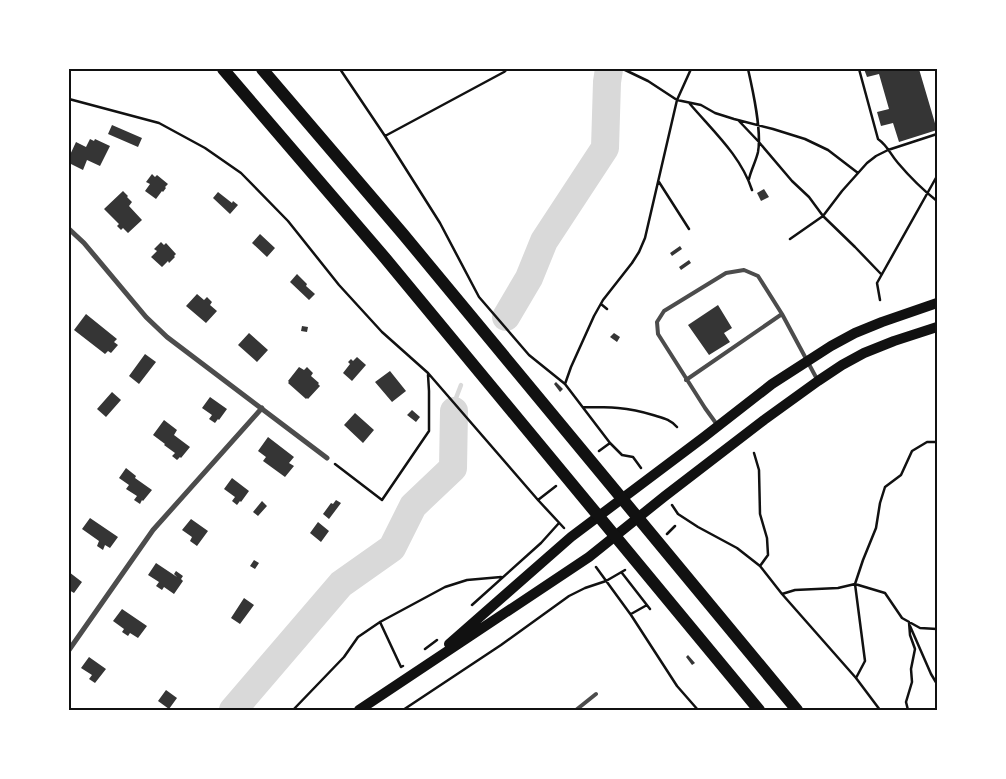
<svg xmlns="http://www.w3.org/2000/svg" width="1006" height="779" font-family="Manrope,sans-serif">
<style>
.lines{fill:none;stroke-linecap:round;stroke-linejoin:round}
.stream{stroke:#d9d9d9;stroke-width:4.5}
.river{stroke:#d9d9d9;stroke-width:28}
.building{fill:#353535}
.path{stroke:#111;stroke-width:2.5}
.service{stroke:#4c4c4c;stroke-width:4}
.minor{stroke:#4c4c4c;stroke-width:5}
.secondary{stroke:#111;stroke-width:10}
.primary{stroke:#111;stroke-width:12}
.neatline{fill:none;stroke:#111;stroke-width:2}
</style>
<rect width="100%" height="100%" fill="#fff"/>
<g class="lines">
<!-- stream -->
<path class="stream" d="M454,411L456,398L461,385"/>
<!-- river -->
<path class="river" d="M506,317L529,278L544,241L605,148L607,82L609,69
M233,710L341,584L392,548L413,506L453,468L454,411"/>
</g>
<!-- building -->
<path class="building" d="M864,69H919L937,130L899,142L893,123L881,126L877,112L889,109L879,74L867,77Z
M112,125L142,138L138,147L108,134Z
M90,139L94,141L95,139L110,146L100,166L87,160L83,170L69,163V157L76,142L86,147Z
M152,174L155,177L157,175L168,184L165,187L166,188L163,192L162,191L156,199L145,191L150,184L146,182Z
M764,189L769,197L761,201L757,193Z
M123,191L128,196L127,197L132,202L129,206L142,220L128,233L123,228L121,230L117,226L119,224L104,209Z
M218,192L232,203L233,201L238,205L230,214L213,198Z
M260,234L275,248L267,257L252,243Z
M161,242L164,245L166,243L176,254L174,256L175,257L169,263L168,261L162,267L151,257L157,251L154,249Z
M680,246L682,249L672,256L670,253Z
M689,260L691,263L681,270L679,267Z
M297,274L307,284L306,286L315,294L309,300L290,282Z
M197,294L204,300L207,297L212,302L210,305L217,311L206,323L186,306Z
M718,305L732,328L724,333L730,342L709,355L688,325Z
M86,314L117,339L114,342L118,345L111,353L108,351L105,354L74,330Z
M302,326L308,327L307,332L301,331Z
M249,333L268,350L257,362L238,345Z
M614,333L620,337L617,342L610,337Z
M145,354L156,362L139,384L129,376Z
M357,357L366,365L352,381L343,373L350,364L348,362L351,359L353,361Z
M299,367L304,370L307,367L313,373L311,376L319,383L318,384L320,386L308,399L307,398L306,399L288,383L289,382L288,381Z
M390,371L406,391L392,402L375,382Z
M556,382L563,389L560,392L554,384Z
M112,392L121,400L106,417L97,409Z
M210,397L227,409L219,420L218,419L215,423L209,419L212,415L202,408Z
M412,410L420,417L416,422L407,415Z
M355,413L374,430L363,443L344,425Z
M164,420L177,430L174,435L190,447L181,458L180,457L177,460L172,456L175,453L164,445L165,444L153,435Z
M268,437L294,457L289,463L294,466L285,477L263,461L266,457L258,451Z
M126,468L136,476L135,478L152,490L143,501L142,500L140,504L134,500L137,496L126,489L129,485L119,478Z
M232,478L249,491L241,502L240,501L237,505L232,501L235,497L224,489Z
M336,500L341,503L329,519L323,514L331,503L333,504Z
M262,501L267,506L258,516L253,512Z
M90,518L118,537L110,548L105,545L103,550L97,546L99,541L82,529Z
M191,519L208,531L197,546L190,541L192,537L182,530Z
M318,522L329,531L321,542L310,533Z
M254,560L259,563L255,569L250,566Z
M156,563L177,577L174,574L176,571L183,576L181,579L183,581L174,594L164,587L162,590L156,586L159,582L148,575Z
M69,572L82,582L74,593L69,590Z
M244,598L254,605L240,624L231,618Z
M122,609L147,626L138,638L130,633L128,636L122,632L124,629L113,621Z
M688,655L695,663L692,665L686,657Z
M89,657L106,669L95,683L89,679L92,675L81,668Z
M166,690L177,698L169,709L158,701Z"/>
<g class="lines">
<!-- path -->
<path class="path" d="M340,69L385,136L440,223L479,297L529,355L565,384L610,443L622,455L633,457L641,468
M623,69L648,81L677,100L701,105L715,113L734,119L773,129L805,139L828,150L858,173
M748,69C753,91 762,131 758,152C756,161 751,170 749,179
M859,69L878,139C888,146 890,154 898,163C909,176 923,190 937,201
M69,99L159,123L205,148L241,173L288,221L339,285L382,332L428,373L538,500L564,528
M690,104C713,131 741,156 752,190
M739,121L758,141L792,181L809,197L823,216L855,247L881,274
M385,136L504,72L507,69
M659,182L689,229
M790,239L823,216L842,191L867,163L876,156L888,150L937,134
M880,300L877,283L937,176
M601,304L607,309
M565,384L571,367L594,316L603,300L632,263L639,252L645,238L677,100L691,69
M583,407C609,407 627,407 653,415C663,418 670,419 677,427
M599,451L610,443
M754,453L759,470L760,514L767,538L768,555L760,566
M335,464L382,500L429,431V391L428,375
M538,500L556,486
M672,505L678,514L698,527L737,548L760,566L782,594L856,678L880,710
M667,534L675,526
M596,567L631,615L677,686L698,710
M622,573L650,609
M782,594L795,590L838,588L855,584L885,593L902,618L920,628L937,629
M472,605L541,543L559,523
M631,614L647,605
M380,622L401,667L403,666
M910,626L931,674L937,684
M425,649L437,640
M856,678L865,661L855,584L863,560L876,528L880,503L885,487L901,475L912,451L927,442H937
M293,710L344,657L358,637L380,622L445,587L467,580L501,577
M403,710L501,645L569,596L585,588L606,581L625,570
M908,710L906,702L912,682L911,669L915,649L910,635L909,622"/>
<!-- service -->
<path class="service" d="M686,380L782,314
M718,426L705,408L658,334L657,322L664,311L726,273L744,270L758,276L782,314L818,381
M576,710L596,694"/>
<!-- minor -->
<path class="minor" d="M69,229L84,243L146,317L167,337L327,458
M69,650L153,530L262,408"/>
<!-- secondary -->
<path class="secondary" d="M449,644L571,537L704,437L772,384L831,346L855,333L882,322L937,303
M359,710L589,557L665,496L764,420L818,381L842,365L864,353L894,341L937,327"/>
<!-- primary -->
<path class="primary" d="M223,69L385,258L759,710
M262,69L403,234L797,710"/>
</g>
<!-- border -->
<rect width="1006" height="779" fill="none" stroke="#ffffff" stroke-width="140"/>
<rect x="70" y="70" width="866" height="639" class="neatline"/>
</svg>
